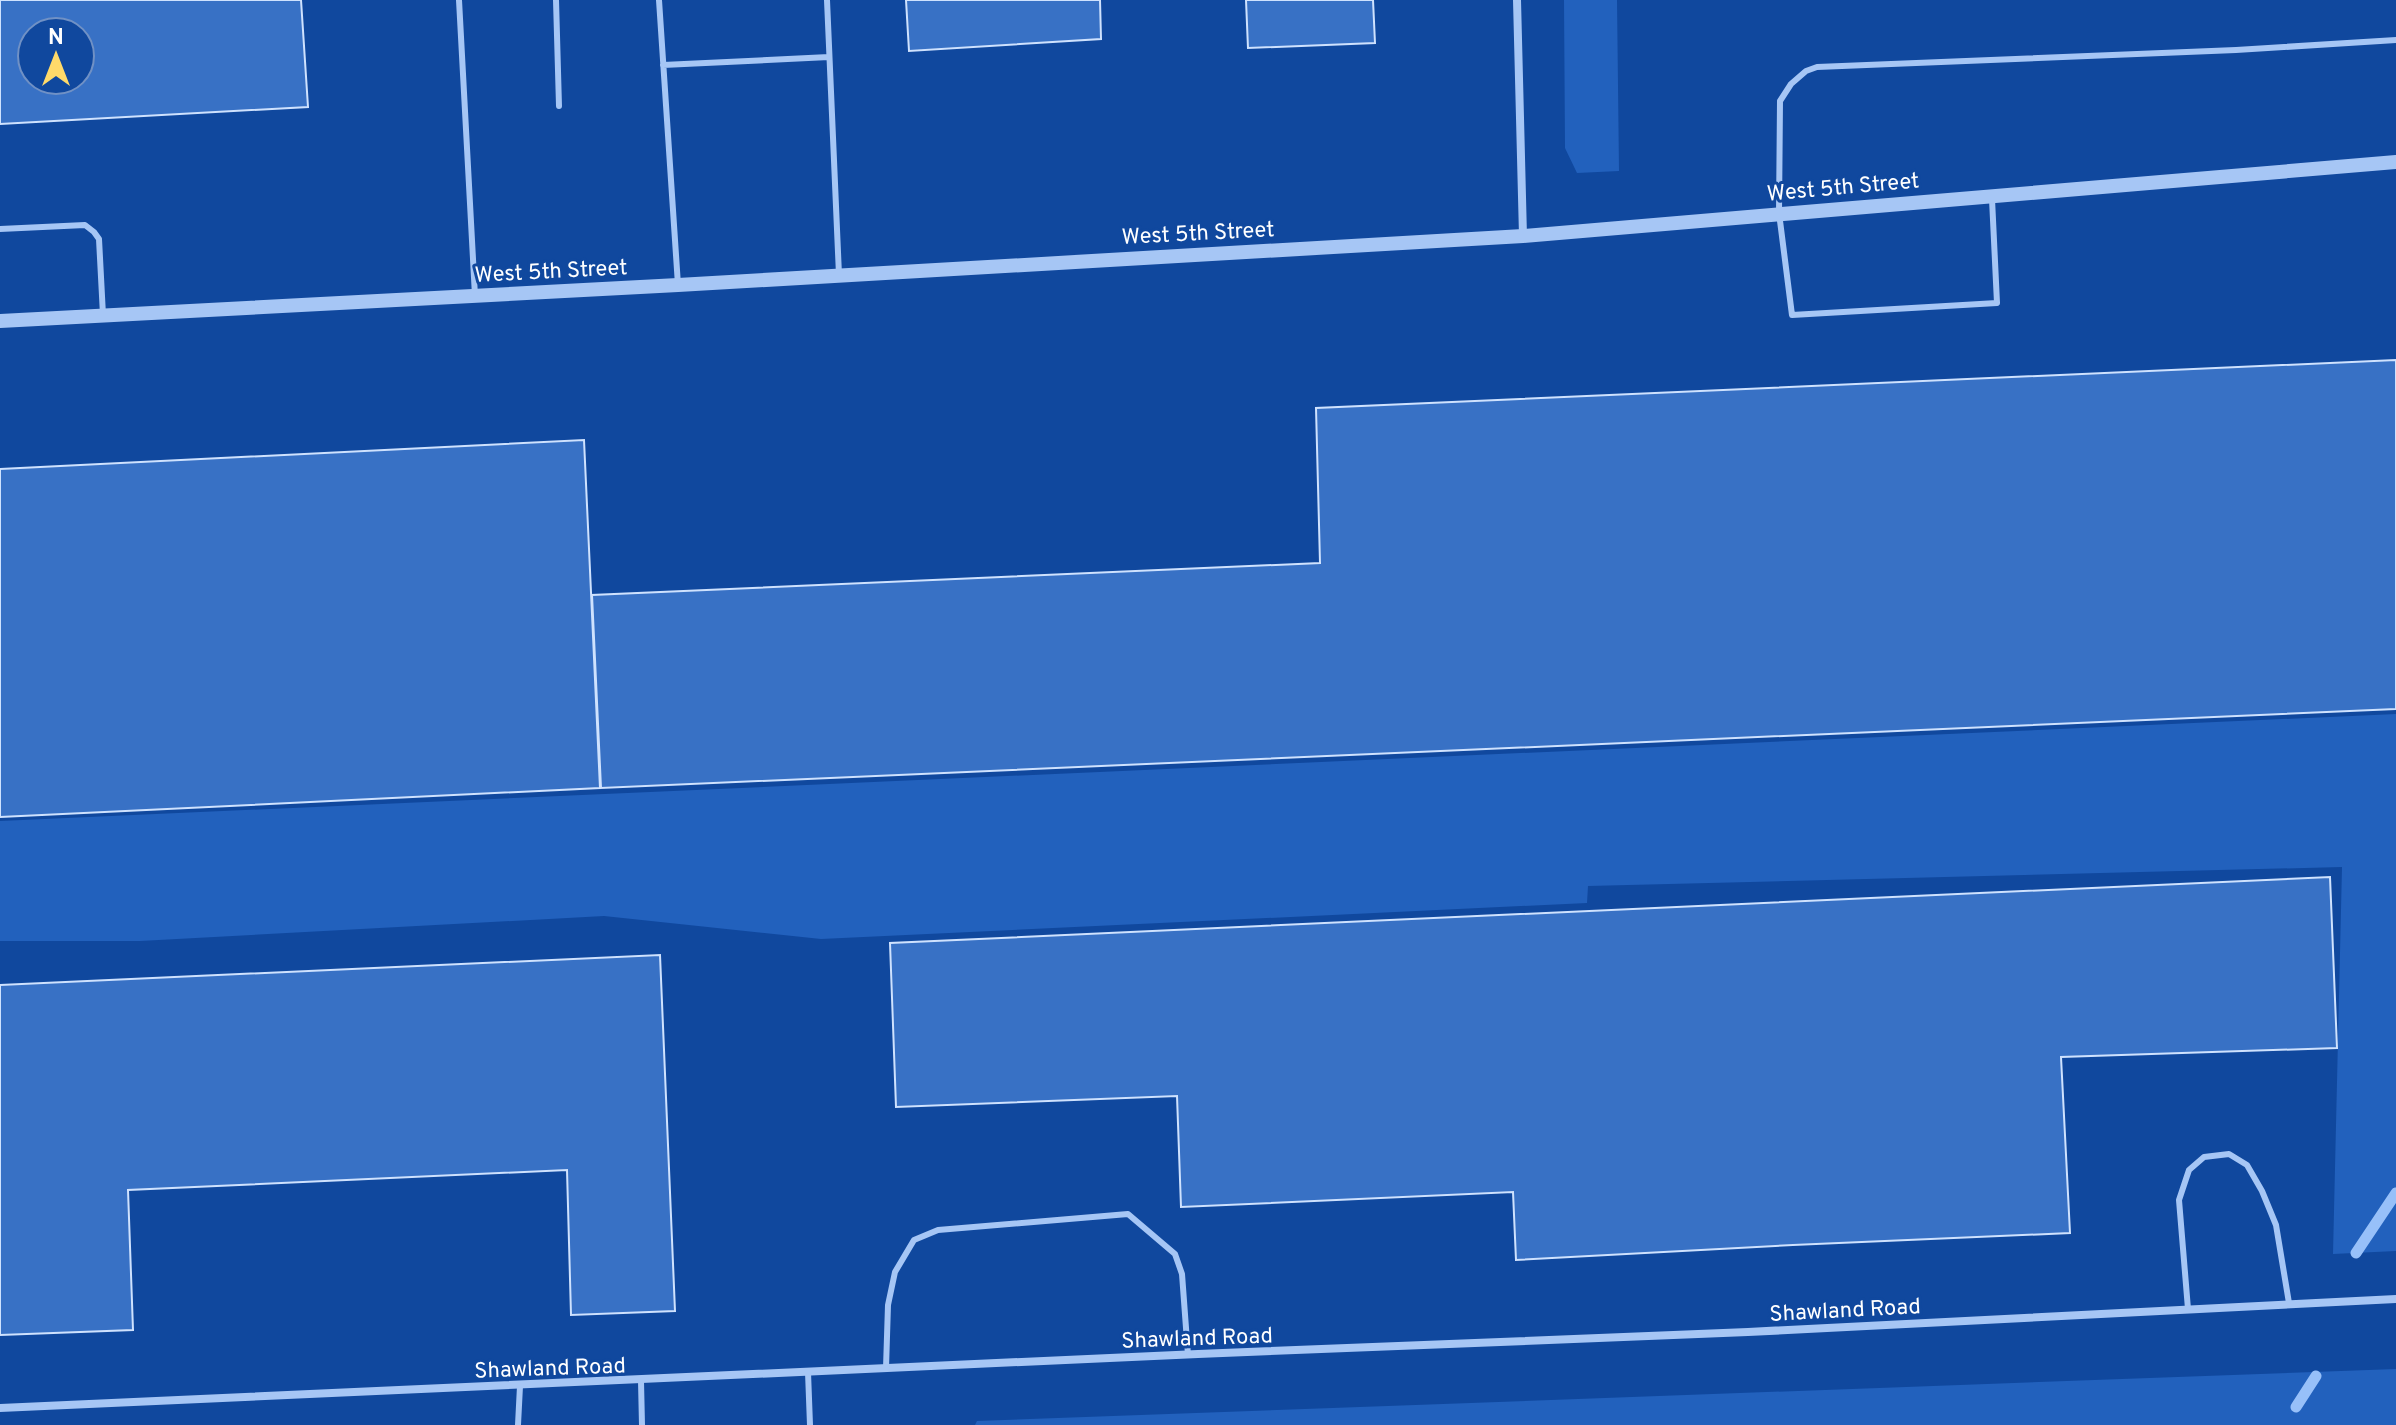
<svg xmlns="http://www.w3.org/2000/svg" width="2396" height="1425" font-family="Overpass,sans-serif">
<style>
.green{fill:#2261bd}
.lines{fill:none;stroke-linecap:round;stroke-linejoin:round}
.stream{stroke:#97c0f9;stroke-width:11}
.building{fill:#3871c5;stroke:#cfe2fe;stroke-width:2;fill-rule:evenodd}
.service{stroke:#a6c6f5;stroke-width:6}
.minor{stroke:#a6c6f5;stroke-width:8}
.tertiary{stroke:#a6c6f5;stroke-width:14}
.labels{text-anchor:middle;stroke-width:6;stroke-linejoin:round;paint-order:stroke}
.street-label{font-size:22px;fill:#fff;stroke:#10489e}
</style>
<rect width="100%" height="100%" fill="#10489e"/>
<!-- green -->
<path class="green" d="M1564,0H1617L1619,171L1577,173L1565,148Z
M2396,714V1251L2333,1254L2342,867L1588,886L1587,903L821,939L604,916L140,941H0V821Z
M2396,1369V1425H975L977,1421Z"/>
<g class="lines">
<!-- stream -->
<path class="stream" d="M2356,1253L2396,1193
M2296,1407L2316,1376"/>
</g>
<!-- building -->
<path class="building" d="M0,0H301L308,107L0,124ZM32,32H80V80H32Z
M906,0H1100L1101,39L909,51Z
M1246,0H1373L1375,43L1248,48Z
M2396,360V709L601,788L592,595L1320,563L1316,408Z
M584,440L600,788L0,817V469Z
M2330,877L2337,1048L2061,1057L2070,1233L1793,1245L1516,1260L1513,1192L1181,1207L1177,1096L896,1107L890,943Z
M660,955L675,1311L571,1315L567,1170L128,1190L133,1330L0,1335V985Z"/>
<g class="lines">
<!-- service -->
<path class="service" d="M459,0L475,296
M556,0L559,106
M659,0L678,285
M827,0L839,275
M663,65L829,57
M1992,199L1997,303L1792,315L1779,213L1780,101L1791,84L1806,71L1817,67L2236,50L2396,40
M0,229L85,225L94,232L99,239L103,315
M2188,1309L2179,1200L2189,1170L2204,1157L2229,1154L2247,1165L2262,1191L2276,1225L2289,1303
M886,1368L888,1305L895,1272L914,1240L938,1230L1128,1214L1175,1254L1182,1274L1188,1355
M808,1372L810,1425
M641,1381L642,1425
M518,1425L520,1386"/>
<!-- minor -->
<path class="minor" d="M1517,0L1523,236
M0,1408L1198,1354L1748,1332L2396,1299"/>
<!-- tertiary -->
<path class="tertiary" d="M0,321L678,285L1523,236L2396,162"/>
</g>
<g class="labels">
<!-- street labels -->
<g class="street-label">
<text transform="translate(1843 186) rotate(-5)" y="8">West 5th Street</text>
<text transform="translate(1198 232) rotate(-3)" y="8">West 5th Street</text>
<text transform="translate(551 270) rotate(-3)" y="8">West 5th Street</text>
<text transform="translate(1845 1309) rotate(-3)" y="8">Shawland Road</text>
<text transform="translate(1197 1337) rotate(-2)" y="8">Shawland Road</text>
<text transform="translate(550 1367) rotate(-2)" y="8">Shawland Road</text>
</g>
</g>
<!-- north arrow -->
<g transform="translate(56 56)"><circle r="38" fill="#10489e" stroke="#7091c5" stroke-width="2"/>
<path d="M0-6L14 30L0 20L-14 30Z" fill="#ffda6a"/>
<text y="-12" font-size="22" font-weight="bold" text-anchor="middle" fill="#ffffff">N</text>
</g>
</svg>
